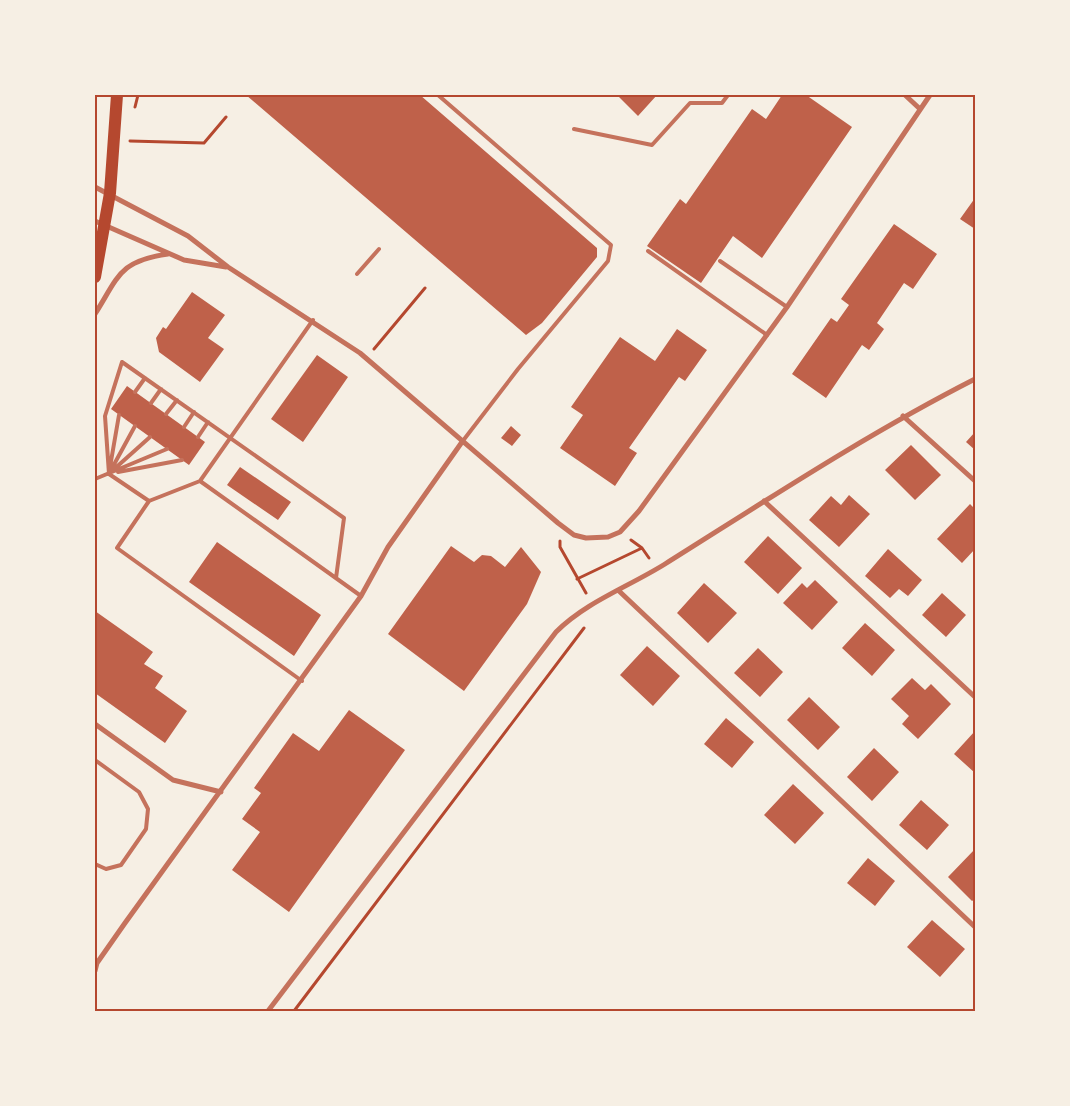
<svg xmlns="http://www.w3.org/2000/svg" width="1070" height="1106" font-family="Rubik,sans-serif">
<style>
.building{fill:#bf614a}
.lines{fill:none;stroke-linecap:round;stroke-linejoin:round}
.path{stroke:#b5482f;stroke-width:3}
.service{stroke:#c5725c;stroke-width:4}
.minor{stroke:#c5725c;stroke-width:5}
.primary{stroke:#b5482f;stroke-width:12}
.neatline{fill:none;stroke:#b5482f;stroke-width:2}
</style>
<rect width="100%" height="100%" fill="#f6efe4"/>
<!-- building -->
<path class="building" d="M246,95H420L597,248V257L542,323L526,335Z
M617,95H657L638,116Z
M782,95H806L852,127L762,258L733,236L701,283L647,246L680,199L686,204L752,109L766,119Z
M975,198V229L960,219Z
M894,224L937,254L913,289L904,283L877,323L884,329L869,350L862,345L826,398L792,374L831,318L837,322L849,305L841,299Z
M192,292L225,315L208,338L224,349L200,382L159,352L156,338L163,327L166,329Z
M677,329L707,350L685,381L679,377L629,448L637,453L615,486L560,448L583,415L571,407L620,337L655,361Z
M317,355L348,377L303,442L271,419Z
M127,386L205,442L189,465L111,409Z
M511,426L521,435L512,446L501,438Z
M975,432V450L966,442Z
M911,445L941,475L915,500L885,470Z
M240,467L291,502L278,520L227,485Z
M849,495L870,514L839,547L809,520L831,496L841,505Z
M970,504L975,509V549L962,563L937,539Z
M768,536L802,568L778,594L744,562Z
M217,542L321,615L294,656L189,582Z
M451,546L474,562L482,555L491,556L505,567L521,547L541,572L527,604L464,691L388,634Z
M888,549L922,580L908,596L899,589L890,598L865,576Z
M815,580L838,602L812,630L783,603L802,583L807,588Z
M704,583L737,613L708,643L677,613Z
M942,593L966,615L946,637L922,615Z
M95,611L153,652L144,664L163,676L155,688L187,711L165,743L95,693Z
M865,623L895,650L872,676L842,648Z
M647,646L680,676L653,706L620,675Z
M758,648L783,672L760,697L734,673Z
M912,678L925,690L931,684L951,704L918,739L902,724L909,716L891,699Z
M809,697L840,727L818,750L787,720Z
M349,710L405,750L289,912L232,870L260,832L242,819L261,793L254,788L293,733L319,751Z
M726,718L754,742L732,768L704,744Z
M975,731V773L954,754Z
M874,748L899,772L872,801L847,777Z
M793,784L824,813L795,844L764,815Z
M921,800L949,825L927,850L899,825Z
M975,849V899L972,901L948,877Z
M868,858L895,881L875,906L847,883Z
M932,920L965,949L940,977L907,947Z"/>
<g class="lines">
<!-- path -->
<path class="path" d="M135,107L138,95
M130,141L204,143L226,117
M374,349L425,288
M631,540L642,548L649,558
M560,541V547L586,593
M577,579L642,548
M294,1011L584,628"/>
<!-- service -->
<path class="service" d="M438,95L611,245L608,261L518,369L462,442
M574,129L652,145L690,103H722L728,95
M648,251L767,335
M720,261L787,307
M357,274L379,249
M135,392L145,378
M151,403L161,389
M166,414L177,400
M184,427L194,412
M198,437L208,422
M110,467L119,415
M111,470L135,426
M112,471L150,437
M118,472L182,460
M109,474L105,416L122,362L344,518L336,578
M109,474L149,501L200,481L313,320
M95,479L167,449
M200,481L361,596
M149,501L117,548L302,681
M95,760L139,792L148,809L146,829L121,865L106,869L95,864"/>
<!-- minor -->
<path class="minor" d="M905,95L920,109
M95,187L188,236L228,267L360,353L558,523L574,535L586,538L608,537L620,532L639,511L787,307L930,95
M95,221L184,260L226,267
M95,314C119,276 119,261 168,254
M903,416L975,481
M764,501L975,697
M619,591L975,927
M95,724L173,780L221,792
M95,971L97,963L125,923L361,596L388,547L462,442
M268,1011L556,632C586,602 628,587 665,564C767,500 867,434 975,379"/>
<!-- primary -->
<path class="primary" d="M95,277L110,193L117,95"/>
</g>
<!-- border -->
<rect width="1070" height="1106" fill="none" stroke="#f6efe4" stroke-width="192"/>
<rect x="96" y="96" width="878" height="914" class="neatline"/>
</svg>
